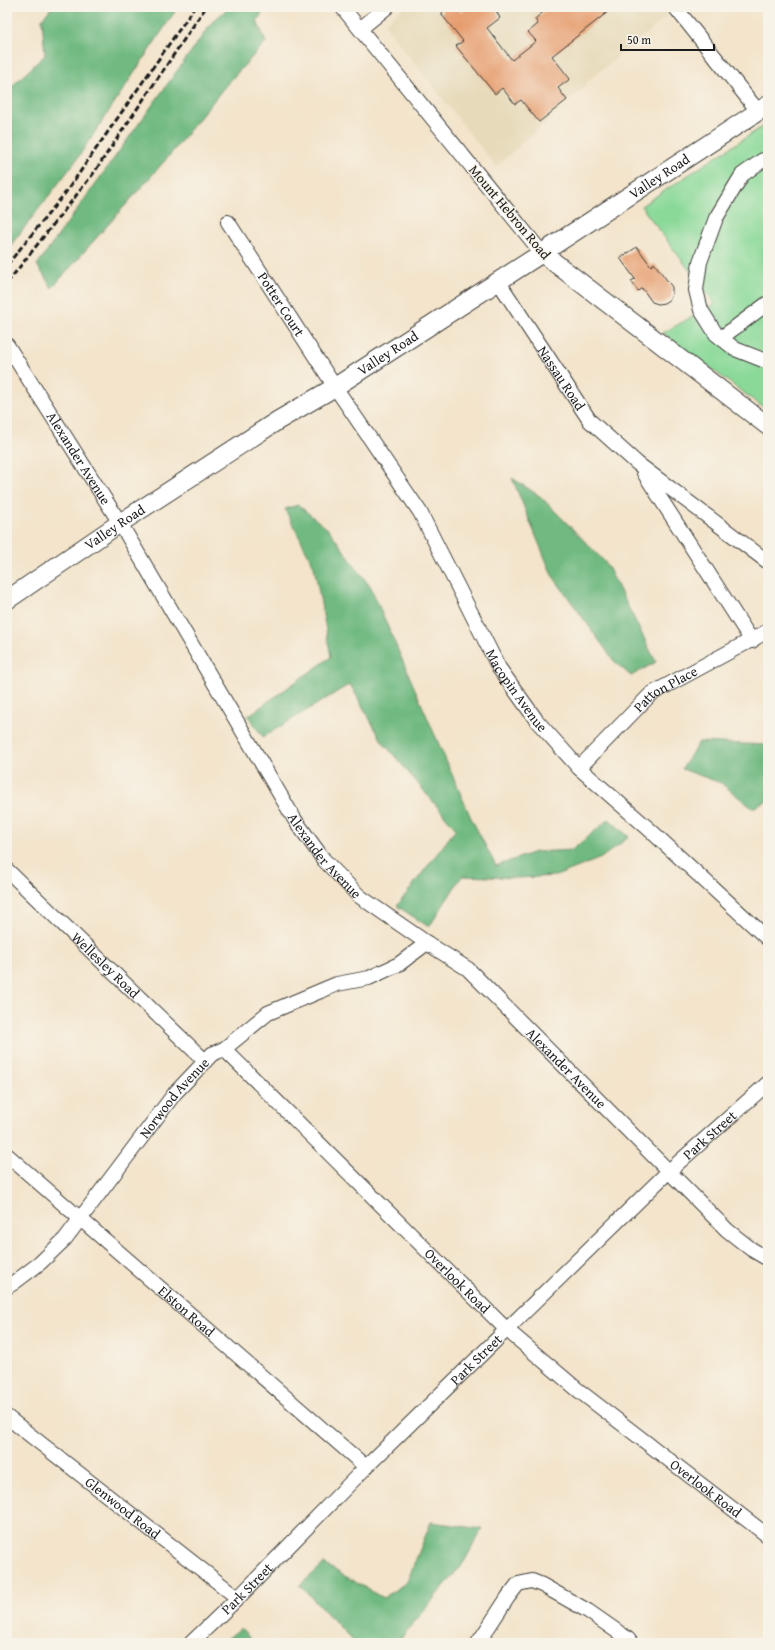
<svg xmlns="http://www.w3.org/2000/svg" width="775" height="1650" font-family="'Gentium Book Plus',serif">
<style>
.built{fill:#e7daba}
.green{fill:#8ad999;stroke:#537a5a}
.forest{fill:#6fb981;stroke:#466a4e}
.building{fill:#e69d6e}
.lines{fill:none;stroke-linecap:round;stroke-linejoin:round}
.minor-casing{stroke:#3c3a36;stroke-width:16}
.major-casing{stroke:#3c3a36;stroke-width:20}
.minor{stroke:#fff;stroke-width:14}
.major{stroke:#fff;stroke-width:18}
.rail{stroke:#1c1c1c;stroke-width:3;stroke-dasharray:6 3;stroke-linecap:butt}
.labels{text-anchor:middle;stroke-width:3;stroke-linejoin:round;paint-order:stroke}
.street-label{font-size:14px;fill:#1c1c1c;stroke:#f7f3e8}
</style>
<rect width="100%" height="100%" fill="#f7f3e8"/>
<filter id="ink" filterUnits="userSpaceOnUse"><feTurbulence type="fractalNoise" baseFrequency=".025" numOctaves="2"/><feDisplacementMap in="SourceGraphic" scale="8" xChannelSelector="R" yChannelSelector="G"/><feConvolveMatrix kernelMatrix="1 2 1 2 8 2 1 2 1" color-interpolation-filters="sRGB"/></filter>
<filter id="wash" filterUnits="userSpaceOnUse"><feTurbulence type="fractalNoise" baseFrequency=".012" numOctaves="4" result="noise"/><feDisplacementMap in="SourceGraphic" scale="16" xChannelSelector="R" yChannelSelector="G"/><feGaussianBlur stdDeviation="0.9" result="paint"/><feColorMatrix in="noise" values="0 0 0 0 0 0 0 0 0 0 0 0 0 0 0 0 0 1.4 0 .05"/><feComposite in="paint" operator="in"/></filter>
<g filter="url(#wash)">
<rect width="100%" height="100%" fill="#f3e4cb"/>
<!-- built -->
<path class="built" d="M404,7H660L668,16L588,81L585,86L496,167L384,24Z"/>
<!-- green -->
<path class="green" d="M768,123V411L663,333L715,304L641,206Z"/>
<!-- forest -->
<path class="forest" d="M52,7H178L75,162L7,250V91L45,55L42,19Z
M230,7H266L257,21L266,42L226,85L169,156L52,288L37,265L213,21Z
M512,478L541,497L606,563L656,662L631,676L614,661L552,575Z
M298,505L329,530L371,588L471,818L496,866L535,852L572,850L609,819L629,837L601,858L556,876L518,878L462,876L429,927L397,906L456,829L382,741L350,684L263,737L248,716L331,657L314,566L285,509Z
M699,742L768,745V801L752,808L721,783L682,769Z
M431,1522L482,1529L464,1562L397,1643H355L300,1585L324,1564L383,1598L407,1582Z
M241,1628L254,1643H222Z"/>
<g id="blocks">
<!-- building -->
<path class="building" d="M443,7H457L461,12L467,7H494L500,18L487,28L512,60L536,41L528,32L538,24L535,19L549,7H614L552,56L570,79L558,88L567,100L539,122L521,100L515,104L502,88L495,94L456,46L463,41L442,15Z
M637,247L651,266L654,263L672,287V294L670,299L664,303L658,304L652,302L642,288L638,291L631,281L635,279L620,258Z"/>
</g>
</g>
<g filter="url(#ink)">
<use href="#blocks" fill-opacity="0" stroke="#3c3a36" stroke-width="1"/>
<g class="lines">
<!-- minor casing -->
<g class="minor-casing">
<g id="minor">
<path d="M342,7L542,253"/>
<path d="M675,7L758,111"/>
<path d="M360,29L387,7"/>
<path d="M768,159L763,160L742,175L716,218L700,262L696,290L701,310L716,334L735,349L768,362"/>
<path id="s1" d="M228,222L335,387L420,512L499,668L537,721L579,768L650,830L768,939"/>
<path id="s2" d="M498,281L590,421L638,464L768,562"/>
<path d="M721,338L768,303"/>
<path id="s3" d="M7,345L120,523L295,820L324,860L359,896L427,943L468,969L727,1230L751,1249L768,1259"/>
<path d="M644,473L752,641"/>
<path id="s4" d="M579,768L651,694L768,631"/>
<path id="s5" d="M7,870L205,1061"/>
<path id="s6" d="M224,1049L506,1329L578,1390L768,1536"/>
<path id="s7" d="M7,1155L366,1467"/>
<path id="s8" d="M7,1287L15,1282L40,1263L65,1239L175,1093L212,1054L224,1049L268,1013L337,984L369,978L399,964L427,943"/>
<path id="s9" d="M7,1417L238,1598"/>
<path id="s10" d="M191,1643L238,1598L366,1467L669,1171L768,1083"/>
<path d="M478,1643L508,1597L518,1584L532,1581L542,1585L588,1611L628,1639L631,1643"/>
</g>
</g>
<!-- major casing -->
<g class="major-casing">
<g id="major">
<path d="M542,253L768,426"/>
<path id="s11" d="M7,600L120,523L277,421L335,387L542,253L768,105"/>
</g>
</g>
<!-- minor -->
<use href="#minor" class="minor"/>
<!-- major -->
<use href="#major" class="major"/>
<!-- rail -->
<path class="rail" d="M7,265L66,192L195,7
M7,283L93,174L206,7"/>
</g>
</g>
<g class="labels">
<!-- street labels -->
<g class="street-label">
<text dy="5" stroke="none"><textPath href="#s11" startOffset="778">Valley Road</textPath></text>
<text transform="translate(510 212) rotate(50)" y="5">Mount Hebron Road</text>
<text dy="5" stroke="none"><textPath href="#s1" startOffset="98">Potter Court</textPath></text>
<text dy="5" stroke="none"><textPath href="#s11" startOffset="454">Valley Road</textPath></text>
<text dy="5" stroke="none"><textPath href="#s2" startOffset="116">Nassau Road</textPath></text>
<text dy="5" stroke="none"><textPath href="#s3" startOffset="134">Alexander Avenue</textPath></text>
<text dy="5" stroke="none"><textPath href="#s11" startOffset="130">Valley Road</textPath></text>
<text dy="5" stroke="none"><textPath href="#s1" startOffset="551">Macopin Avenue</textPath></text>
<text dy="5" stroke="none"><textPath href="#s4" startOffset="118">Patton Place</textPath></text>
<text dy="5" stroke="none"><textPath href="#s3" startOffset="602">Alexander Avenue</textPath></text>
<text dy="5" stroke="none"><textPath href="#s5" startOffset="137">Wellesley Road</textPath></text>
<text dy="5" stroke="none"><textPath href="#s3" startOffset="926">Alexander Avenue</textPath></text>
<text dy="5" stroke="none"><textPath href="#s8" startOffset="254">Norwood Avenue</textPath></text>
<text dy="5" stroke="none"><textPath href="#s10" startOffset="726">Park Street</textPath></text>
<text dy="5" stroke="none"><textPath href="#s6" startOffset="329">Overlook Road</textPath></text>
<text dy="5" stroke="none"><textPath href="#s7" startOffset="238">Elston Road</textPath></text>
<text dy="5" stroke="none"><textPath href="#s10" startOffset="402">Park Street</textPath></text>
<text dy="5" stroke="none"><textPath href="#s6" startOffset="653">Overlook Road</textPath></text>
<text dy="5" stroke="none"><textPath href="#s9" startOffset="147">Glenwood Road</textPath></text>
<text dy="5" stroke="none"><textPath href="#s10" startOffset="78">Park Street</textPath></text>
</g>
</g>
<!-- margin -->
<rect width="775" height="1650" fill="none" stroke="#f7f3e8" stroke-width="24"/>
<!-- scale -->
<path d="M621 44v6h93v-6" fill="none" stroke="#1c1c1c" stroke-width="2"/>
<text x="627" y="44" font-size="12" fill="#1c1c1c" stroke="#f7f3e8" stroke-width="3" paint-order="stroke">50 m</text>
</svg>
